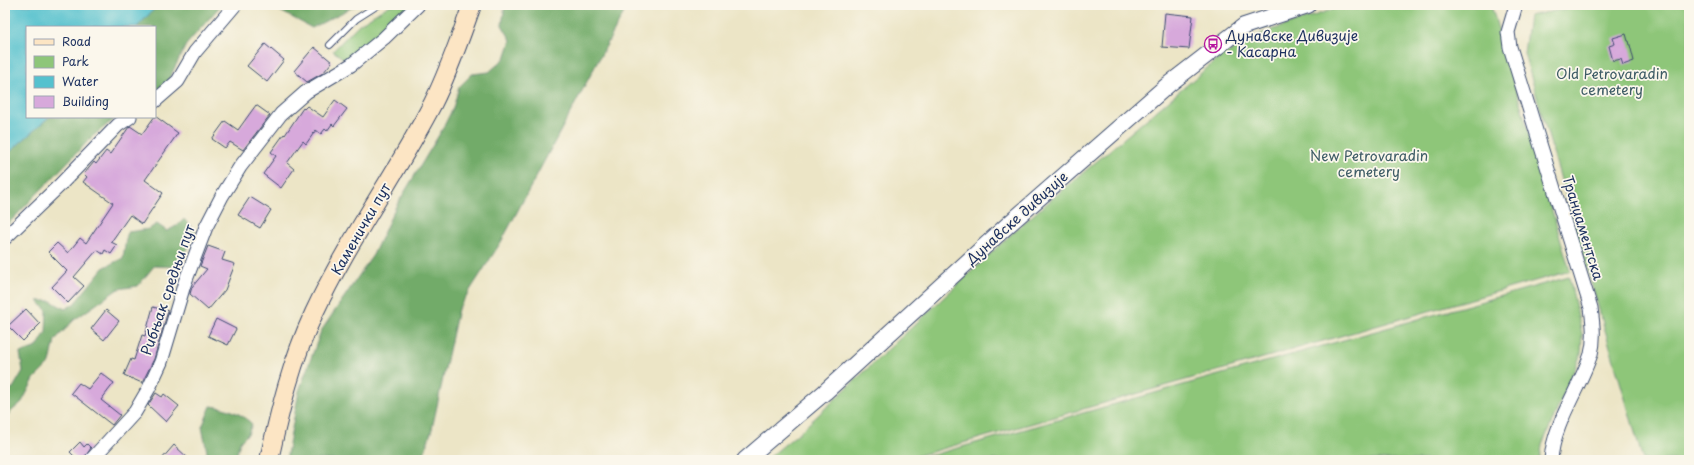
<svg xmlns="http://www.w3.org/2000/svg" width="1694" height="465" font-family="'Playpen Sans',sans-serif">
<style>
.green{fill:#8ec679;stroke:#547a6c}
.forest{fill:#72ab69;stroke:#466d64}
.water{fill:#55c1ce;stroke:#387896}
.building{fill:#d7a9db}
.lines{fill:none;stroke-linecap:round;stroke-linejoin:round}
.service-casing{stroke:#3a4a6e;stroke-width:8}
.minor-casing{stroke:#3a4a6e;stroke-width:15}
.tertiary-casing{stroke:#3a4a6e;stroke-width:18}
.secondary-casing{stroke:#3a4a6e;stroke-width:20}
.service{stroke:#fff;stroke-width:6}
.minor{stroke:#fff;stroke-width:13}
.tertiary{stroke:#fff;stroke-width:16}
.secondary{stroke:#fce5c4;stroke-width:18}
.labels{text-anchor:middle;stroke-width:3.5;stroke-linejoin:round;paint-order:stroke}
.poi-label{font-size:14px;fill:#1b2f5e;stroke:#fbf7ec;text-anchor:start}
.park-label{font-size:14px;fill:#3e5c66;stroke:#fbf7ec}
.street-label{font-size:14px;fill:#1b2f5e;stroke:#fbf7ec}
</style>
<rect width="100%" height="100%" fill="#fbf7ec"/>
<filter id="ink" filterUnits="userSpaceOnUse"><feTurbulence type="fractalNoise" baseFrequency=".025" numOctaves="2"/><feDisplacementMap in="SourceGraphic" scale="8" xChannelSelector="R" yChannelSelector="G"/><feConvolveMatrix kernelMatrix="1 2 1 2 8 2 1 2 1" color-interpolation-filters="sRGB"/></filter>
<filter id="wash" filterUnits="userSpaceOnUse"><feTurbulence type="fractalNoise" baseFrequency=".012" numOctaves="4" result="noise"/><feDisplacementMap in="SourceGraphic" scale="16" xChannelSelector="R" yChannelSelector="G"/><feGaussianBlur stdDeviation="0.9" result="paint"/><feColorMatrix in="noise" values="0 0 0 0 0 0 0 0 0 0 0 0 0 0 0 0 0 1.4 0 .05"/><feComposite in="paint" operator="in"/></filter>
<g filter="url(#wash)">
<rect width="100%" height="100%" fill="#ece5c6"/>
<!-- green -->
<path class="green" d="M390,5H413L347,61L333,51L358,25Z
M1346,5H1491L1570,271L903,460H766L800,432L1019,227L1220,57L1260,34Z
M1584,5H1689V460H1643L1524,53L1529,16Z
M1569,277L1582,334L1581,354L1542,445L1540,460H915Z"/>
<!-- forest -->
<path class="forest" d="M158,5H221L186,45L168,81L155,91V27H137Z
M269,5H357L312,28Z
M505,5H628L501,242L458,309L432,429L422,460H286L299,391L321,331L373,255L395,208L442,130L453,108L459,87L472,74L489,72L505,58L511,40L502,25Z
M49,117H117L93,136L5,227V156Z
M184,219L196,231L179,267L154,266L138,286L118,289L74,320L55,340L50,363L34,379L22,402L5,417V391L13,388L23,371L20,353L37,347L46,332L47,311L38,301H51L65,309L74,304L103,268L123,258L126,239L128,232L149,229L157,224L167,231L178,225Z
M211,406C227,408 240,412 252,424L248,434L240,442L235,460H206L207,452L202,427Z"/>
<!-- water -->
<path class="water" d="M5,5H158L137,27H27V117H49L5,156Z"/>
<g id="blocks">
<!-- building -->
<path class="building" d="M1165,13L1193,16L1189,49L1162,47Z
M1626,34L1628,41H1629L1634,61L1623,65L1621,59L1613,61L1609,46L1615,44L1613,38Z
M265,44L284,60L267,82L247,66Z
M314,47L332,62L323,73L307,82L294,71Z
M335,100L347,109L334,126L332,124L327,131L325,129L321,134L316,130L306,144L303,141L287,163L294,169L281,188L263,174L276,156L271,152L284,134L285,135L303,108L304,109L307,106L323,117Z
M256,105L270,115L243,150L230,142L225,148L212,139L225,121L238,130Z
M155,116L178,133L145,180L163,193L142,224L130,215L111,242L117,245L111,254L105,250L103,254L97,250L74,277L84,286L68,303L52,287L67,271L48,252L57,243L68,253L80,238L86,243L113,203L83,182L87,177L84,174L94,162L96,164L106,151L110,154L129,127L130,126L142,134Z
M250,197L271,210L260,228L238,215Z
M208,246L225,252L222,260L235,264L225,290L208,310L190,294L192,287L207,269L200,266Z
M153,307L168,311L154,359L142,383L124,375L131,359L134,360L142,335L145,336Z
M26,309L40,324L23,341L8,326Z
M106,310L119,321L104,340L91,329Z
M216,319L236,329L228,345L208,336Z
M101,373L114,383L101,400L120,415L112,425L71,393L79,383L88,389Z
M156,393L162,397L164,394L179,406L166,422L148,405Z
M80,442L84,447L87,444L91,448L83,460H78L70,452Z
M174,445L190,460H161Z"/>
</g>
</g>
<g filter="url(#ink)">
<use href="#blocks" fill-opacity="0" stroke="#3a4a6e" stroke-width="1"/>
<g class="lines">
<!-- service casing -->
<g class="service-casing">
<path id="service" d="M330,45L356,19L378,5"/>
</g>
<!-- minor casing -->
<g class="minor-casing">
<path id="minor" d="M1516,5L1508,32L1510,47L1591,308C1593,323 1595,339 1591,354C1580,388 1553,424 1551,460
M155,101L178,81L195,52L235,5
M5,238L59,186L118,125L130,117
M91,460L135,412L149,388L161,362L184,285L206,227L222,196L240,167L281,114L306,92L351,65L384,38L418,5"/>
</g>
<!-- tertiary casing -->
<g class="tertiary-casing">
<path id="tertiary" d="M745,460L825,392L1009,224L1169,84L1244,26L1308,5"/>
</g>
<!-- secondary casing -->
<g class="secondary-casing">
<path id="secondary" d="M269,460C280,409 292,360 314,313C348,240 396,175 433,103C449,71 460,38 472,5"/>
</g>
<!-- service -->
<use href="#service" class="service"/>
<!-- minor -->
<use href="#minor" class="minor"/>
<!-- tertiary -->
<use href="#tertiary" class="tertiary"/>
<!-- secondary -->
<use href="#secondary" class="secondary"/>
</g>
</g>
<!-- icons -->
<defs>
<g id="bus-ring" transform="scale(0.9)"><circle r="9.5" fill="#fbf7ec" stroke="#b5179e" stroke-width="1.5"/><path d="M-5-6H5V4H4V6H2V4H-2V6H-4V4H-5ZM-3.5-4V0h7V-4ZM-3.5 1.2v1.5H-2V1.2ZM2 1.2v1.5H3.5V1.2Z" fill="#b5179e"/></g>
</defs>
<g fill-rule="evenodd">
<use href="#bus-ring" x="1213" y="44"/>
</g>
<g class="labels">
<!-- poi labels -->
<g class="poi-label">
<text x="1226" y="41">Дунавске Дивизије<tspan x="1226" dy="16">- Касарна</tspan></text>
</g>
<!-- park labels -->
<g class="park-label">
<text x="1612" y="79">Old Petrovaradin<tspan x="1612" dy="16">cemetery</tspan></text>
<text x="1369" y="161">New Petrovaradin<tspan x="1369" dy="16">cemetery</tspan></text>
</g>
<!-- street labels -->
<g class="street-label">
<text transform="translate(1017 218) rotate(-42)" y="5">Дунавске дивизије</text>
<text transform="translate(1583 228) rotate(73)" y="5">Транџаментска</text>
<text transform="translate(361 229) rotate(-60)" y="5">Каменички пут</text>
<text transform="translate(168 290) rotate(-71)" y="5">Рибњак средњи пут</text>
</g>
</g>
<!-- margin -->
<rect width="1694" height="465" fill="none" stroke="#fbf7ec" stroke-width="20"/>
<!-- legend -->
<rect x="26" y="26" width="130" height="92" fill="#fbf7ec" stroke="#a1a7b3"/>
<rect x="34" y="39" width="20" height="6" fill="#fce5c4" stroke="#a1a7b3"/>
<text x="62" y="46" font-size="12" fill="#1b2f5e">Road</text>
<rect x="34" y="56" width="20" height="12" fill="#8ec679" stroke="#a1a7b3"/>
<text x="62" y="66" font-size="12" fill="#1b2f5e">Park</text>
<rect x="34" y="76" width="20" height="12" fill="#55c1ce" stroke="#a1a7b3"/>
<text x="62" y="86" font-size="12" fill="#1b2f5e">Water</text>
<rect x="34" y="96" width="20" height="12" fill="#d7a9db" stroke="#a1a7b3"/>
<text x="62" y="106" font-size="12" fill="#1b2f5e">Building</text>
</svg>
